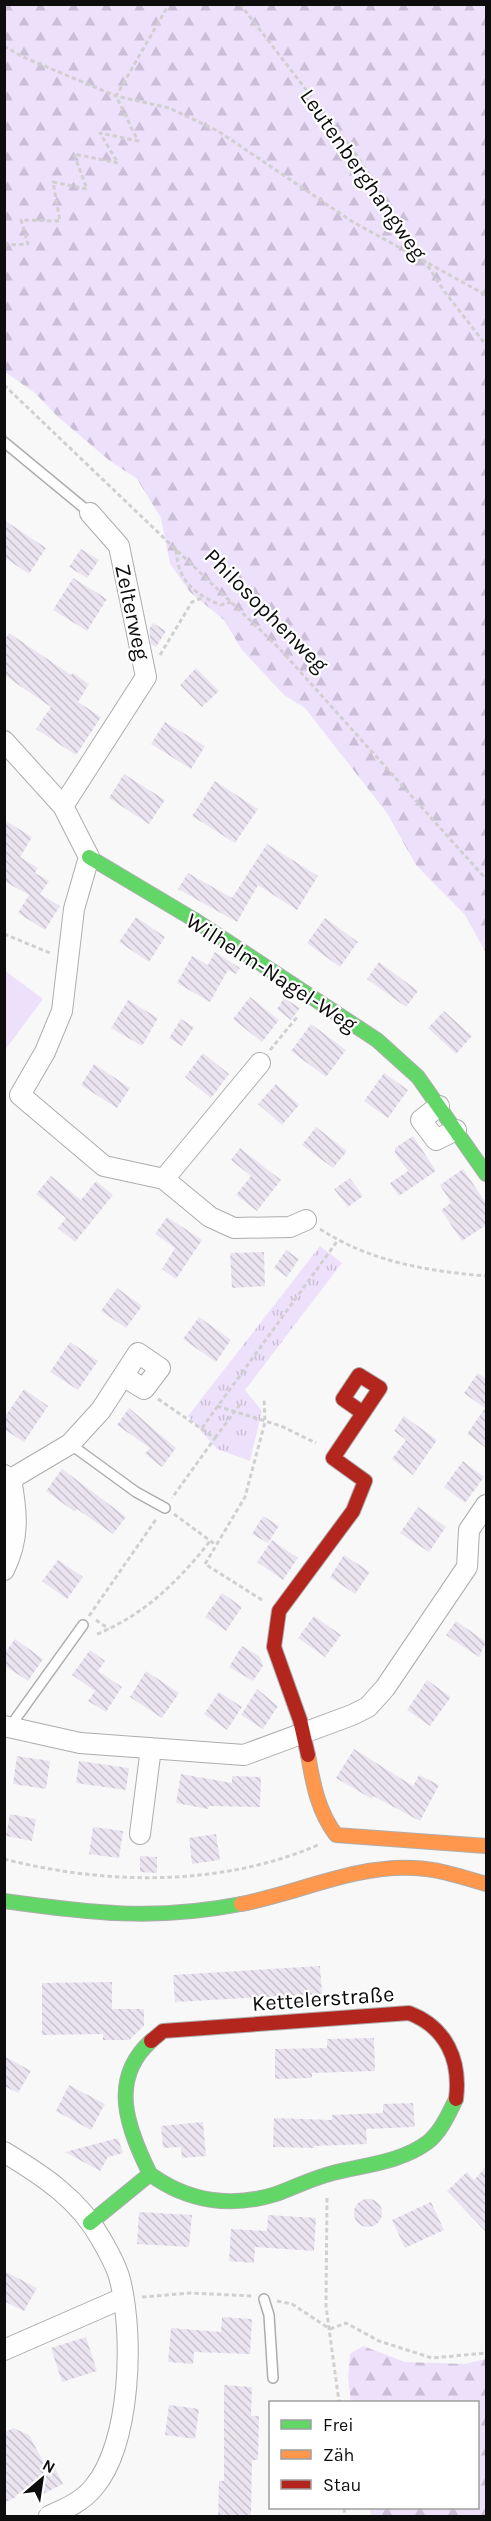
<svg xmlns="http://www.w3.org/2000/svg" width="491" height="2521" font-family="Karla,sans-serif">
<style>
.forest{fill:url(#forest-firs)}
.park{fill:url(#park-tufts)}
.garden{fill:#ede0fb}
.building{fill:url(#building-back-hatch)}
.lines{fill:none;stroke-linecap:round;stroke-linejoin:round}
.lane-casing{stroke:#adadad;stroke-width:12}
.street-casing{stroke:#adadad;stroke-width:22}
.fast-casing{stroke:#adadad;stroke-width:16}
.slow-casing{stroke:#adadad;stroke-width:16}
.jam-casing{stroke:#adadad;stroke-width:16}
.path{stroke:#d0d0d1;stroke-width:3;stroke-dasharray:4.5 3;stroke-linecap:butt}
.lane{stroke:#fefefe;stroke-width:9}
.street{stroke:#fefefe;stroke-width:20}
.fast{stroke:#63d668;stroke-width:14}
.slow{stroke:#ff974d;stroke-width:14}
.jam{stroke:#b3261e;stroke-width:14}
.labels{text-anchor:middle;stroke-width:4.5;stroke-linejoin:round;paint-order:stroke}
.street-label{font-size:22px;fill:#0d0d0e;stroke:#fff}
</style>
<defs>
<pattern id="forest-firs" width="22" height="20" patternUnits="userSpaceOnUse" patternTransform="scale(1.5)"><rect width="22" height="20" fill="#ede0fb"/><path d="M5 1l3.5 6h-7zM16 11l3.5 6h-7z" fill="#cabfd6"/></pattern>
<pattern id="park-tufts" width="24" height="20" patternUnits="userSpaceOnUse" patternTransform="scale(1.5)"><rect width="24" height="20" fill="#ede0fb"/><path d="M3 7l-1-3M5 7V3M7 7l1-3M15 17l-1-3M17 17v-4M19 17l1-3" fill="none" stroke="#cabfd6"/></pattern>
<pattern id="building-back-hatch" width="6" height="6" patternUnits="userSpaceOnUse" patternTransform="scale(1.5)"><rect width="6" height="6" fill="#eae4f1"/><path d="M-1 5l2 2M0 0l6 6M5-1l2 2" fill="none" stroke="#c8c2cd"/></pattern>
</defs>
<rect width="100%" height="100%" fill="#f9f8f9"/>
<!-- forest -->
<path class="forest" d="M4,5H486V953L465,915L416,865L387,813L305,708L284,695L242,650L224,620L190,592L170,564L161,518L137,479L110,461L58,417L35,393L5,372Z
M363,2346L405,2362L464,2364L486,2359V2516H371L370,2508H478V2402H351L348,2378L350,2354Z"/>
<!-- park -->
<path class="park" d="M320,1246L342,1263L245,1390L262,1411L250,1461L217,1449L188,1416Z"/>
<!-- garden -->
<path class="garden" d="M4,970L43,999L5,1050H4Z"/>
<!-- building -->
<path class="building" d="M4,520L46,548L29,574L4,557Z
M81,549L99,560L87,578L69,567Z
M73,578L107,599L87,631L53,610Z
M153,623L166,631L156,647L151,644L149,630Z
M9,633L71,675L73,673L89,684L78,702L101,717L76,755L36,729L51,707L4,675V641Z
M196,668L219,691L202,707L180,685Z
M165,722L205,746L191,769L151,744Z
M124,774L165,800L149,824L109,798Z
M215,781L258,809L235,843L192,816Z
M4,820L32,837L20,857L38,868L35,873L49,881L40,894L60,906L45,930L18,913L29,895L4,881Z
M267,844L318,876L297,910L258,885L237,922L178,889L188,873L232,898Z
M136,917L165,937L149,962L119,942Z
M325,918L358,942L340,967L307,943Z
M215,952L240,968L236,974L228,970L210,1002L177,983L192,956L208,965Z
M379,962L418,991L406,1007L367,979Z
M250,997L279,1020L262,1042L233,1019Z
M284,998L300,1008L291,1020L277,1009Z
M128,1000L158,1018L142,1046L111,1028Z
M444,1011L472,1036L456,1054L428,1028Z
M181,1019L194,1027L182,1046L169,1038Z
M311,1024L346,1050L326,1077L291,1051Z
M203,1053L229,1074L211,1098L185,1077Z
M94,1064L130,1088L117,1108L81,1085Z
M384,1073L408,1090L388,1118L364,1101Z
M276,1084L299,1105L282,1125L258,1104Z
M316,1127L347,1151L333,1168L302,1145Z
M413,1136L436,1171L399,1196L390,1183L408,1171L395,1153V1148Z
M240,1148L281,1180L257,1211L236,1195L251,1176L231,1160Z
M463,1169L486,1203V1225L462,1241L441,1210L451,1203L440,1185Z
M51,1176L81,1200L96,1181L113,1195L75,1242L58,1228L66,1218L36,1194Z
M350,1178L363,1196L348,1207L334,1189Z
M167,1217L202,1240L176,1279L162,1269L175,1248L155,1234Z
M286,1250L299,1259L287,1277L274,1268Z
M264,1252L265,1286L232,1288L230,1253Z
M117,1288L142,1306L126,1328L101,1311Z
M199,1317L231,1340L216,1362L183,1339Z
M70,1342L98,1361L78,1390L50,1372Z
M478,1373L486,1379V1448L467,1434L485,1408L464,1393Z
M24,1389L48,1406L24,1442L4,1429V1418Z
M129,1408L176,1448L162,1467L145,1454L150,1448L117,1425Z
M404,1416L437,1440L413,1475L392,1459L406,1440L394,1431Z
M463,1461L484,1477L465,1503L444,1487Z
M62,1469L126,1517L113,1534L77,1509L75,1512L46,1491Z
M418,1507L446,1527L429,1552L400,1533Z
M263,1516L279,1526L268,1543L252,1534Z
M272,1540L298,1558L283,1580L257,1562Z
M344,1555L370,1572L355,1594L330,1577Z
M58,1560L83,1577L67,1599L42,1581Z
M222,1593L242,1607L226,1631L205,1617Z
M314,1616L341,1635L325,1657L298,1638Z
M456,1621L486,1642L479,1657L446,1635Z
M15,1639L43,1659L28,1681L4,1665V1654Z
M242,1646L260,1657L263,1666L253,1681L229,1667Z
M90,1650L105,1661L98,1671L122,1687L106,1712L88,1701L95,1691L72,1675Z
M146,1671L179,1693L162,1718L130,1697Z
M427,1680L451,1697L430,1726L407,1710Z
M257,1689L278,1706L263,1729L241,1715Z
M219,1692L242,1707L227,1730L204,1714Z
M354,1749L413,1786L419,1775L439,1785L420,1821L373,1796L372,1799L336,1778Z
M17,1756L50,1761L46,1789L13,1784Z
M79,1761L129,1768L126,1790L76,1783Z
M181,1774L232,1783V1776L261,1777L260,1807L209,1806L208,1809L176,1803Z
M10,1814L36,1819L32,1841L6,1836Z
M93,1827L123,1831L119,1858L89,1854Z
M216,1834L220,1860L192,1864L189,1838Z
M140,1856L157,1857V1873L140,1872Z
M320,1966L322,1994L175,2002L173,1975Z
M112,1982V2009H144V2026L129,2040H103V2034L42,2035V1983Z
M374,2038L375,2071L312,2073V2078L275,2079V2049L327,2048V2039Z
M4,2056L31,2071L18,2093L4,2086Z
M69,2085L105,2104L91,2130L56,2111Z
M413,2103L415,2127L366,2129L367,2144L314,2146V2148L273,2147L274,2118L332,2120V2115L383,2113V2104Z
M203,2122L206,2156L182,2158L181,2147L163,2148L161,2126Z
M118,2138L123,2153L108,2157L100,2171L65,2152Z
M486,2167V2232L447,2191L467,2172L474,2180Z
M354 2213a14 14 0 1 1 28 0a14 14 0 1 1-28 0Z
M431,2202L444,2230L405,2248L392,2220Z
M139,2212L192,2215L189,2247L137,2244Z
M268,2215L316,2218L314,2251L255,2247L254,2263L229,2261L231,2229L267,2231Z
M4,2271L37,2288L24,2311L4,2301Z
M222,2317L252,2319L250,2354L194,2352L193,2364L168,2362L171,2328L221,2332Z
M86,2337L97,2371L62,2382L51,2348Z
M224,2385L252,2387L251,2416H259L258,2460H252L251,2517H218L219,2481H224Z
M169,2405L199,2409L195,2439L165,2435Z
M13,2428L29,2435L47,2469L54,2466L63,2484L41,2495L36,2487L4,2503V2433Z"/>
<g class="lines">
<!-- lane casing -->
<g class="lane-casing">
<path id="lane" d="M4,442L90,513
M70,1444L136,1492L165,1508
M9,1728L83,1625
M264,2299L269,2315L273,2378"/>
</g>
<!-- street casing -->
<g class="street-casing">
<path id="street" d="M4,741L63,806L89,857L74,909L62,1011L45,1052L20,1095
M63,806L146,677L119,546L90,513
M20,1095L104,1166L164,1179L210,1217L234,1228L290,1227L306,1220
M439,1106L421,1120L436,1140L456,1130
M164,1179L260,1063
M4,1475L11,1479C17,1512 20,1538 4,1570
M11,1479L70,1444L101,1410L123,1376L144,1389L160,1368L138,1353L123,1376
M4,1726L80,1743L244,1755L352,1715L368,1707L385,1688L467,1567L469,1530L486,1505
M140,1834L151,1748
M4,2152C42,2175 79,2199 101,2239C108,2251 117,2267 120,2280C134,2335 131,2443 94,2487C82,2502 65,2509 49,2516
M4,2350L123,2298"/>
</g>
<!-- fast casing -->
<g class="fast-casing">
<path id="fast" d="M89,857L193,919L377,1040L418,1077L486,1174
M4,1901C90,1913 155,1921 241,1904
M150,2174C128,2129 108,2080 151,2041
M90,2223L150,2174C188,2202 232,2208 276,2194C295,2187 313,2178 333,2173C364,2165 402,2162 428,2142C441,2132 449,2113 456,2099"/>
</g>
<!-- slow casing -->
<g class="slow-casing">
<path id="slow" d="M308,1755C313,1784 318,1811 336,1835L486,1846
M241,1904C299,1893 354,1865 414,1868C439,1869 462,1877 486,1884"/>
</g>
<!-- jam casing -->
<g class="jam-casing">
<path id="jam" d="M308,1755L300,1720L274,1647L279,1611L353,1511L365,1481L333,1458L380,1388L359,1375L343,1399L363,1413
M151,2041L163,2031L409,2013C446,2027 461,2060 456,2099"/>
</g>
<!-- path -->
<path class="path" d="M240,4L355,153L444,291L486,345
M4,46L23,57L116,96L169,108L218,131L353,222L486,295
M4,245L28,244L21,220L60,221L53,182L87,189L74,154L118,163L100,133L138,141L116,96L169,4
M4,385L279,648L486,879
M176,550C178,581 194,594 221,605L231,602
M160,655L192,602L202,598
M4,934L50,953
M270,1050L298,1016
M320,1229C371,1262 427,1271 486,1276
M158,1399L215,1438L172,1498
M217,1406L281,1426L316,1443
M202,1428L338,1240
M215,1438L241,1403
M174,1514L216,1545
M262,1600L205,1564L245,1497L265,1422L264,1398
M89,1616L157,1518
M96,1620L109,1629
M97,1634C144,1615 180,1580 210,1541
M4,1859C105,1885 221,1887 318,1845
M327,2198L326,2306L339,2402
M142,2297L191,2293L252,2296
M277,2301L292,2304L330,2329
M330,2329L346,2323L379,2341L432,2358L486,2353
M344,2508L345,2516"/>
<!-- lane -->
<use href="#lane" class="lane"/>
<!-- street -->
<use href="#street" class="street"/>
<!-- fast -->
<use href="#fast" class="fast"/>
<!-- slow -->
<use href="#slow" class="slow"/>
<!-- jam -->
<use href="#jam" class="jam"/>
</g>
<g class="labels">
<!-- street labels -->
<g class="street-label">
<text transform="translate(364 174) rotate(55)" y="8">Leutenberghangweg</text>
<text transform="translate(267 610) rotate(45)" y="8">Philosophenweg</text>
<text transform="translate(133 612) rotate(78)" y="8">Zelterweg</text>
<text transform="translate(272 972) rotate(33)" y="8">Wilhelm-Nagel-Weg</text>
<text transform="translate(323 1998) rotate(-4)" y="8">Kettelerstraße</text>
</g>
</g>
<!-- border -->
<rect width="491" height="2521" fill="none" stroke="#0d0d0e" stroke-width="12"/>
<!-- legend -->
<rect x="269" y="2401" width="210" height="108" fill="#ffffff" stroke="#9e9e9f" stroke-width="1.5"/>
<rect x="281" y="2420" width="30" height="9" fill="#63d668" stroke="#9e9e9f" stroke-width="1.5"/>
<text x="323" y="2431" font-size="18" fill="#0d0d0e">Frei</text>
<rect x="281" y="2450" width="30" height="9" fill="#ff974d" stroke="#9e9e9f" stroke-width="1.5"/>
<text x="323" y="2461" font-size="18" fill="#0d0d0e">Zäh</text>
<rect x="281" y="2480" width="30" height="9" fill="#b3261e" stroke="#9e9e9f" stroke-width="1.5"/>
<text x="323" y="2491" font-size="18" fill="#0d0d0e">Stau</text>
<!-- north arrow -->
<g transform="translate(42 2479) rotate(29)" stroke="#ffffff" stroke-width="4.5" paint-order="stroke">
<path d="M0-4.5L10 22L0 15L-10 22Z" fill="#0d0d0e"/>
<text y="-9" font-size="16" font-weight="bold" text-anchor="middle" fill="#0d0d0e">N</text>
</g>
</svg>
